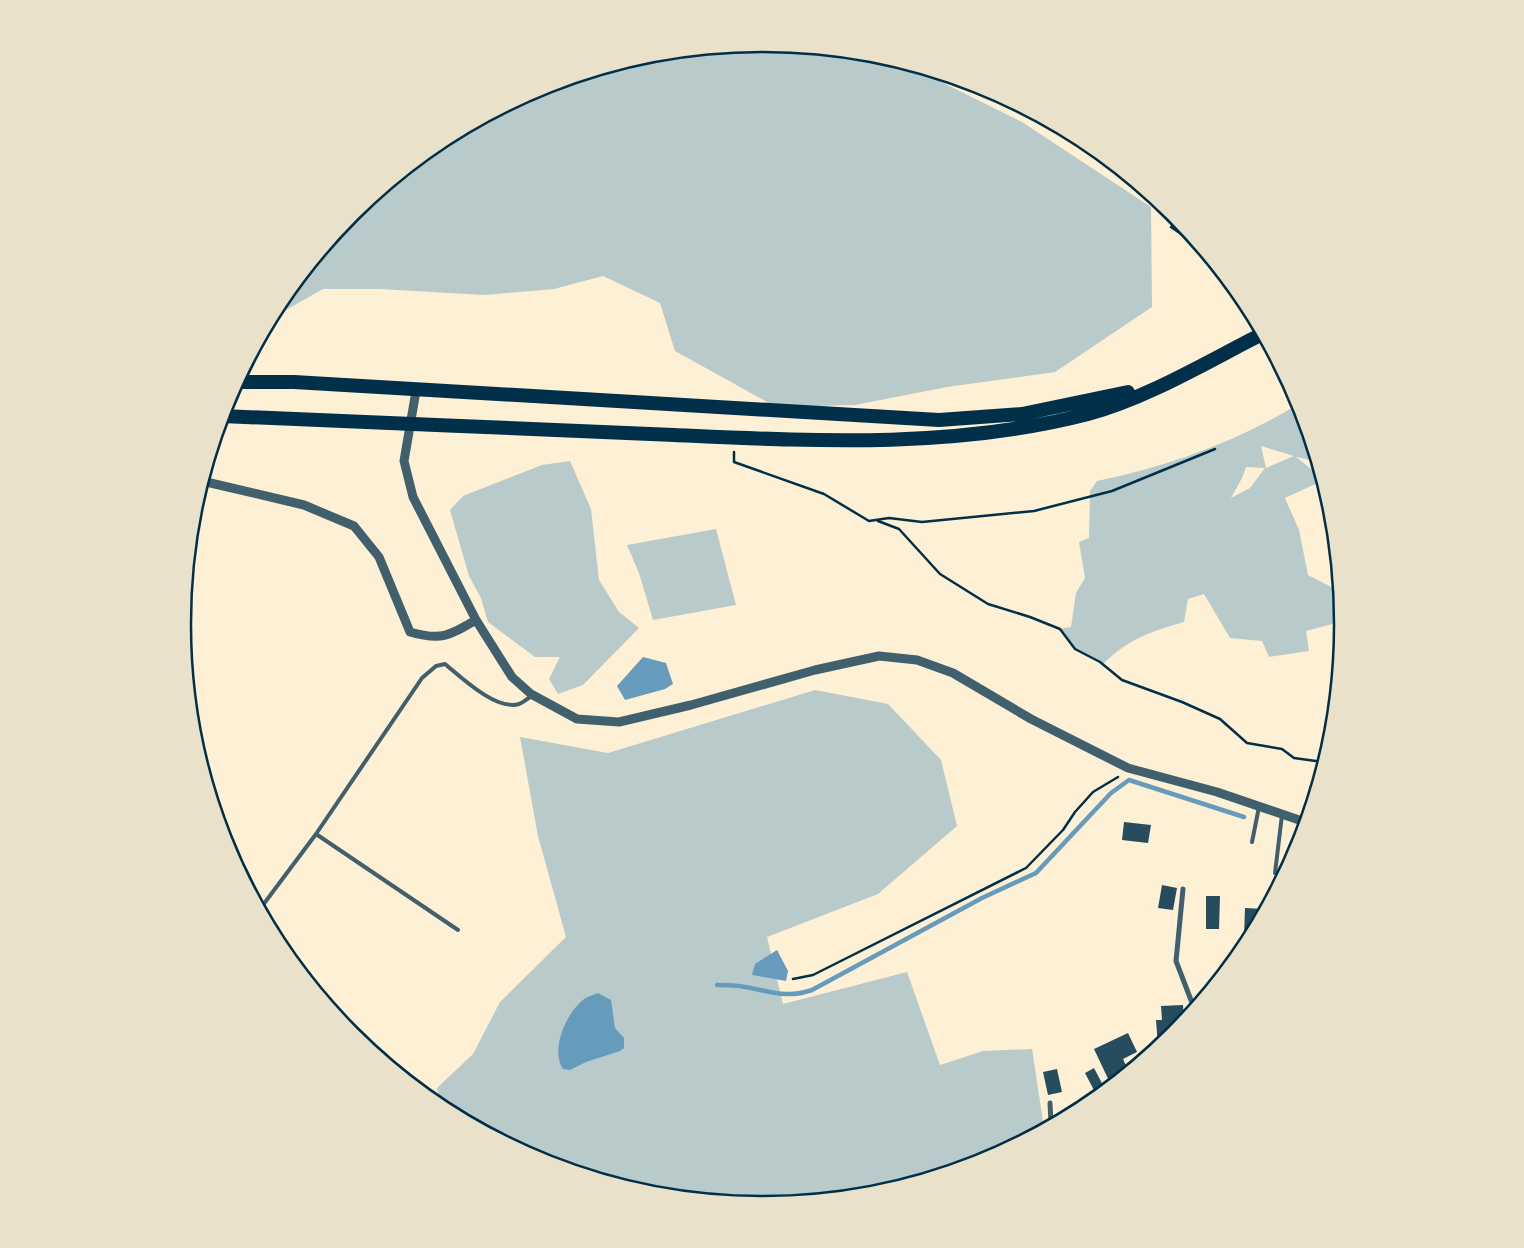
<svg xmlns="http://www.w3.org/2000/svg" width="1524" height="1248" font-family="Commissioner,sans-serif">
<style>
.green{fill:#b9caca;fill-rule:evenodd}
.water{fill:#669bbc}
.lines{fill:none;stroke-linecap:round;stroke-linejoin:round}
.stream{stroke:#669bbc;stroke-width:4.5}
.building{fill:#264d5e}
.path{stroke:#003049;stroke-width:2.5}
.service{stroke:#3f606c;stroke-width:4}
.minor{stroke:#3f606c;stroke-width:5}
.tertiary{stroke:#3f606c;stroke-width:9}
.trunk{stroke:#003049;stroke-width:14}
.rim{fill:none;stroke:#003049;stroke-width:2.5}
</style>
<rect width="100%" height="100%" fill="#fdf0d5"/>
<!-- green -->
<path class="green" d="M762,44L875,55L903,63L1022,122L1151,207L1152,307L1055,372L947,387L855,405L776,407L675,351L660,303L603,276L554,289L483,295L381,289H323L270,319L280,301L352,214L440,141L540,88L649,55Z
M1292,408L1300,410L1316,461L1296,457L1321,477L1322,481L1285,498L1299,530L1308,575L1339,591L1341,614L1336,623L1306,631L1309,651L1269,657L1262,641L1230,638L1204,594L1188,599L1184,622C1151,631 1127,640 1103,664L1075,649L1060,629L1071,627L1076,593L1085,578L1079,542L1089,538L1090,491L1097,481C1165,467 1232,443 1292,408ZM1261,446L1294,456L1266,468ZM1246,467L1265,468L1250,488L1231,498L1242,478Z
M570,461L591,509L599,580L619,612L639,628L583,685L558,694L549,679L560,657H535L488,622L481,598L469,576L450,510L463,496L542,465Z
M716,529L736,605L653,620L639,573L627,545Z
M815,690L888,704L941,760L957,826L878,894L767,937L783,1004L907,972L940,1065L983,1051L1032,1049L1044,1128L984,1160L875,1193L762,1204L649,1193L540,1160L441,1107L437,1088L473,1054L500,1002L566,937L538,836L520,737L608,753Z"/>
<!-- water -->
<path class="water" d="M643,657L666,663L673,684L665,689L625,700L617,686Z
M777,950L788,971L786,981L752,975L755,964Z
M598,993L611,1000L615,1028L624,1038V1048L620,1051L586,1062L570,1070L563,1069C550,1050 566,1013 584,999C587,997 593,995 598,993Z"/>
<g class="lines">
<!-- stream -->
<path class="stream" d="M717,985C726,985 736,985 745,987C770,991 786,999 812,990L982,898L1036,873L1111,793L1129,780L1244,817"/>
</g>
<!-- building -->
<path class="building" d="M1124,822L1151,825L1148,843L1122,840Z
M1162,885L1177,888L1173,910L1158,908Z
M1206,896H1220L1219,929H1206Z
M1245,908L1264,909L1250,937L1244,936Z
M1183,1005L1184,1020H1175V1031L1158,1046L1156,1020H1162L1161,1006Z
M1128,1033L1137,1052L1123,1059L1128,1070L1111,1085L1094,1049Z
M1094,1068L1105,1089L1097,1096L1085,1073Z
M1057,1069L1062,1092L1048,1095L1043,1072Z"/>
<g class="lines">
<!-- path -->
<path class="path" d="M1171,227L1200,247
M734,452V462L824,494L869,521L889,518L922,522L1034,511L1112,491L1215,449
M878,521L899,529L940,574L988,604L1030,617L1060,629L1075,649L1100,662L1122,680L1182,702L1220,719L1247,743L1282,749L1294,758L1323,762
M793,979L813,975L1026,868L1063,830L1075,812L1093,792L1118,777"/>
<!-- service -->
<path class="service" d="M316,834L458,930
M1252,842L1259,807
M1275,873L1282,815
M260,909L316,834L422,678L436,666L445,664C461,677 496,711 519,704C523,703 528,698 532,696"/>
<!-- minor -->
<path class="minor" d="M1183,889L1176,961L1194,1008
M1050,1103L1051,1124"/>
<!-- tertiary -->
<path class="tertiary" d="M416,391L404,461L413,497L476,620
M202,481L304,505L354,526L379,557L410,632C441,641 449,636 476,620L512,677L531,694L577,719L619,722L691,705L815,670L879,656L917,660L953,673L1031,719L1128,768L1217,792L1305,822"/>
<!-- trunk -->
<path class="trunk" d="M237,382H294L939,420L1022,414L1128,392
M222,416C373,421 523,430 674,435C812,441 953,449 1088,414C1147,398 1207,362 1262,334"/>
</g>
<!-- crop -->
<path d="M0 0H1524V1248H0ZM762 52H763A571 571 0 0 1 1334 623V625A571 571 0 0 1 763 1196H762A571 571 0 0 1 191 625V623A571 571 0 0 1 762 52Z" fill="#e9e1ca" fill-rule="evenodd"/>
<path class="rim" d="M762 52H763A571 571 0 0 1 1334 623V625A571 571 0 0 1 763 1196H762A571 571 0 0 1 191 625V623A571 571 0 0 1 762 52Z"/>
</svg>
